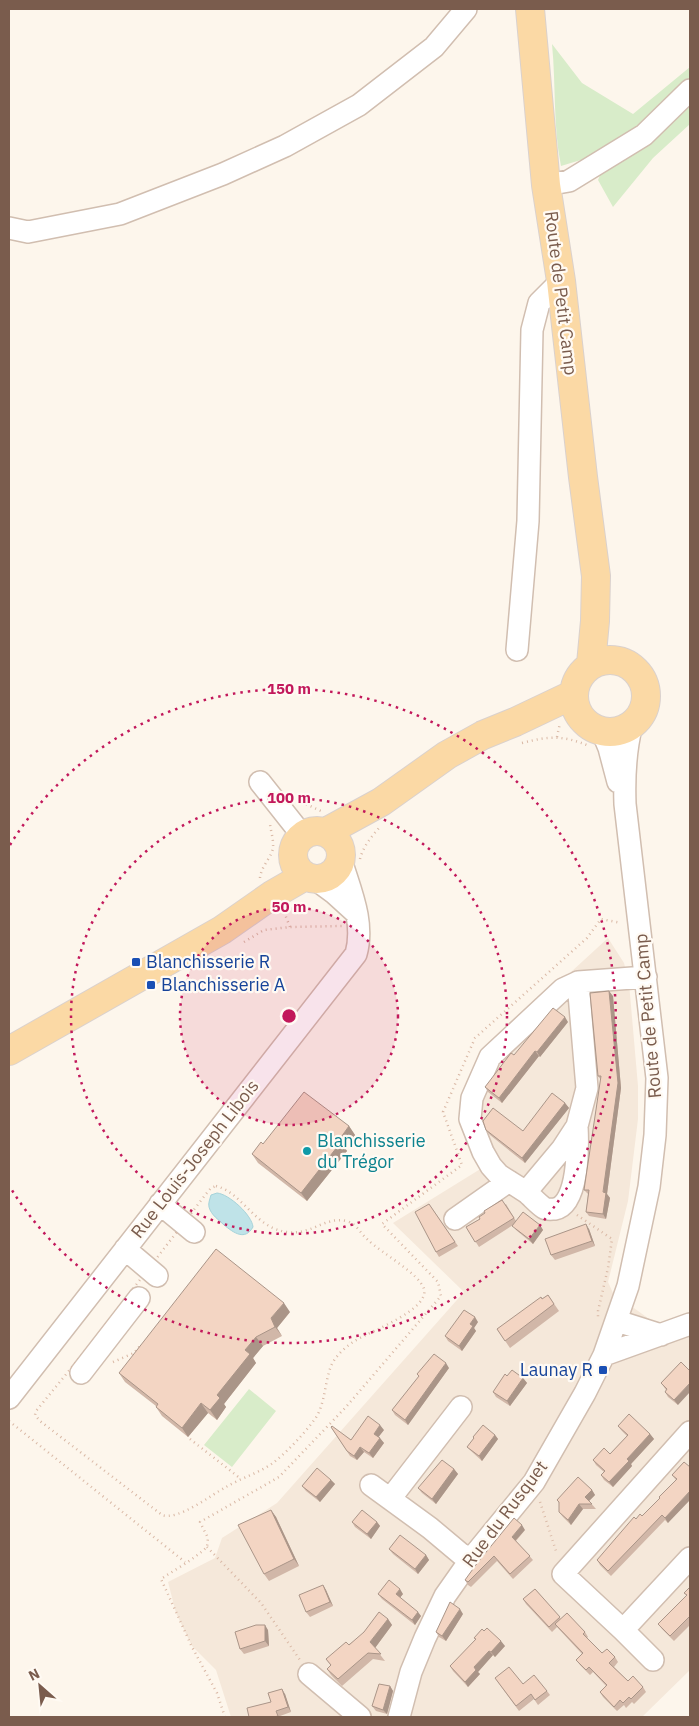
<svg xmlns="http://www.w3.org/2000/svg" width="699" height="1726" font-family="'IBM Plex Sans',sans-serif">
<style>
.residential{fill:#f5e8da}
.green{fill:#d8ecc9}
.water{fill:#bfe3e8;stroke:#a5d3da}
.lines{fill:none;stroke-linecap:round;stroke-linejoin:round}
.minor-casing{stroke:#d1beb0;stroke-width:24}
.major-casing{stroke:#dad1cd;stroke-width:30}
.path{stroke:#d9b8a5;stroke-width:2.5;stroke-dasharray:1 4;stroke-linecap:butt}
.minor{stroke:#fff;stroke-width:21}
.major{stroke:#fbd9a5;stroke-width:28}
.wall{fill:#d1b7a8}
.shaded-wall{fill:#aa9588}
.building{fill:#f3d5c3;stroke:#aa9588}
.ring{fill:none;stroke:#c2185b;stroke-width:2.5;stroke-dasharray:2.5 5}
.transit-dot{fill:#1a4fb4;stroke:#fffaf3;stroke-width:2}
.culture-dot{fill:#0f9aa8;stroke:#fffaf3;stroke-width:2}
.labels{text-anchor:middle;stroke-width:4.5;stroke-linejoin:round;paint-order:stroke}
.street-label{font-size:18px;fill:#7a5c4d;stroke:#fffaf3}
.transit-label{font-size:18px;fill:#164399;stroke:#fffaf3;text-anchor:start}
.culture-label{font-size:18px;fill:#0d838f;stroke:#fffaf3;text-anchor:start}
.centre{fill:#c2185b;stroke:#fffaf3;stroke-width:2.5}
.ring-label{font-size:15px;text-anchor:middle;font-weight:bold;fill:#c2185b;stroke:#fffaf3;stroke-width:4.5;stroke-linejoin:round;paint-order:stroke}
</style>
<rect width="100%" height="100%" fill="#fdf6ec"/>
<!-- residential -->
<path class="residential" d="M608,938L624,963L629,983L638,1086V1119L628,1201L608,1282L613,1293L677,1339L690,1333V1670L642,1717H231L216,1670L192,1646L176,1613L168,1582L215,1558L222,1538L277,1503L464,1292L393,1223L482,1168L476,1163L475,1149L462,1125L460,1107L464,1090L492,1043L508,1025L531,1004L559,983Z"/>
<!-- green -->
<path class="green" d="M552,44L582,83L633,114L690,67V124L653,158L613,207L598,180L615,140L584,159L561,166C553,126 556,85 552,44Z
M249,1389L276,1411L232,1467L204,1445Z"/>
<!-- water -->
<path class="water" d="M217,1193C229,1194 252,1215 253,1227C245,1241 234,1233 224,1225C219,1220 211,1215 209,1207C208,1203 210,1199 211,1195Z"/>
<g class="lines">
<!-- minor casing -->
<g class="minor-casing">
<path id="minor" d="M546,185L569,181L644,135L690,90
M9,228L28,232L120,214L223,174L285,146L359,105L434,47L466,9
M517,650L528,521L532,330L539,303L561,281
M602,731L609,748L618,782
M260,782L302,835
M315,879L334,893L356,913
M578,982L587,1088L577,1126L562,1149L526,1192L499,1175L491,1166L483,1152L470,1119L472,1098L490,1057L563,989L578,982L646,977
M526,1192C532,1197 538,1204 544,1208C547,1210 552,1209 555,1209C579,1204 578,1145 577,1126
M160,1204L194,1232
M455,1219L509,1181
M125,1249L157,1276
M617,1321L661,1335
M604,1355L690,1324
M81,1373L139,1298
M9,1398L356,954C365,922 350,890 341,860
M371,1485L430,1528L461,1554L471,1559
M390,1499L461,1407
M623,1630L690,1558
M653,1660L623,1630L563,1574L690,1432
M309,1674L360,1717
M399,1717L411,1672L425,1638L445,1596L471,1559L534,1482L585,1393L604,1355L628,1286L649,1187L655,1135L657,1078L625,804C624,776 625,751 632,724"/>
</g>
<!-- major casing -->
<g class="major-casing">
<path id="major" d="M530,9L546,185L561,281L583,477L596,576L595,621L591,664
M574 696a36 36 0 1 1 72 0a36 36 0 1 1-72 0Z
M293 855a24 24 0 1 1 48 0a24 24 0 1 1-48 0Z
M326,832L381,802L447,755L483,735L515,722L574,694
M9,1051L222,930L272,895L305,876"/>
</g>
<!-- path -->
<path class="path" d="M557,737L560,723
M522,743C549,736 563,735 589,746
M297,800L321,811
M360,859C363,847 371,837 379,828
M260,878C261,868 268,861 272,852C275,843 271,833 270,824
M284,912L290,927
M244,942L264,930L290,927L342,926
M216,1186C239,1192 251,1218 273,1228C307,1243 322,1215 346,1221C356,1223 360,1233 368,1240C380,1252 420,1274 424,1289C430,1309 370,1332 358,1339C349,1344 341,1351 335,1359C324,1374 327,1402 315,1419C303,1435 288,1451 273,1463C259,1473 241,1478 226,1487C211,1495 178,1521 162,1515L40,1421L35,1415L36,1411L86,1350L206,1194L211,1188Z
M577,1215L612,1239L608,1268L598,1311V1317
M113,1362L134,1353L140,1346
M9,1421L185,1562
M190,1439L241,1479
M540,1502L557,1554
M207,1547L261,1603L300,1660
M225,1717L217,1693L192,1647L161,1579C176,1569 193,1560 207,1547L208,1538L200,1522L279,1477L346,1407L441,1296L438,1282L382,1224L462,1165L443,1112L475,1038L587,938L601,919L621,923"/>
<!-- minor -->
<use href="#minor" class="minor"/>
<!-- major -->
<use href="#major" class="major"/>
</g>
<!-- wall -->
<path class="wall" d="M613,996L621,1088L607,1194L610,1198L606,1219L589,1216L586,1212L588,1194L584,1190L601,1080L598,1076Z
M568,1022L540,1057L539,1056L502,1103L488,1092L485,1087L514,1055Z
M565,1103L569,1108L525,1163L490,1135L486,1130L523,1131Z
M349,1126L355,1135L345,1148L347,1151L307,1201L258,1163L252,1154L263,1144Z
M429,1204L458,1246L439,1257L436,1252Z
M506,1204L516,1221L540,1225L543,1230L533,1244L516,1230L513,1225L479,1247L466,1227Z
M589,1229L595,1246L555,1260L551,1255Z
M548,1295L559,1311L510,1348L497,1329Z
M290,1312L277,1328L282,1336L263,1346L253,1358L256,1363L224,1404L226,1407L217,1420L208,1413L188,1437L162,1416L156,1407V1406L125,1382L119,1373Z
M478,1322L474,1328L476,1331L462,1351L448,1341L445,1336Z
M681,1362L678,1405L668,1397L665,1392L666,1390L661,1383Z
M449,1368L408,1425L395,1415L392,1410L419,1377L417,1374Z
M507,1376L523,1378L527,1383L510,1406L496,1397L493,1392Z
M618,1426L650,1434L654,1439L631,1464L632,1466L613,1487L604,1480L601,1475L604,1472L596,1465L593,1460L610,1454L627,1436L621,1430Z
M331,1427L351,1440L384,1430L378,1437L384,1443L373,1458L364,1452L357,1460L350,1456Z
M495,1435L498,1439L482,1461L471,1451L467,1447L474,1439L473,1437Z
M684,1462L668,1523L665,1520L611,1576L600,1565L597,1560L636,1519L642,1516L660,1498L676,1480L672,1475Z
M454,1469L458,1474L436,1504L422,1493L418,1488Z
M331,1480L335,1484L320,1502L306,1491L302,1486Z
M592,1490L595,1495L589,1501L596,1509H583L571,1525L563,1517L559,1512V1503L557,1500Z
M271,1510L276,1517L299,1566L269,1581L264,1574Z
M352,1522H377L380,1526L371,1539L355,1527Z
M525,1530L516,1541L533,1560L513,1579L497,1561L471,1587L468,1585L465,1580Z
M389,1549L426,1555L429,1560L418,1574L393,1554Z
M323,1585L326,1590L333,1606L310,1617L306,1612Z
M690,1587V1625L674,1641L662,1629L658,1624L687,1596L684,1593Z
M535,1589L561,1619L585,1632L588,1637L587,1638L602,1653L615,1657L618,1662L614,1667L628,1681L643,1687L646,1692L634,1704L632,1702L626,1708L624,1705L617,1711L603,1697L600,1692L606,1686L593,1672L590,1675L580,1665L576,1660L582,1654L557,1627L552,1632L526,1604L523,1599Z
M378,1594H403L400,1597L421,1616L415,1625L382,1599Z
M463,1614L446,1641L439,1637L436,1632Z
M388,1619L392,1625L375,1648L385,1661L373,1659L342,1686L331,1675L327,1669L331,1666L326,1659Z
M268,1630L269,1646L244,1654L240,1649Z
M474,1638L505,1646L495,1657L493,1655L478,1672L480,1674L468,1687L453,1671L450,1666L476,1640Z
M495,1678L523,1684L547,1691L550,1695L538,1705L534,1699L519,1711Z
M390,1686L393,1691L387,1714L376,1711L372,1706Z
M285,1694L291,1712L280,1716V1717H249Z"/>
<!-- shaded-wall -->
<path class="shaded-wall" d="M609,991L613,996L621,1088L607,1194L610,1198L606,1219L603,1214Z
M565,1017L568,1022L540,1057L537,1052Z
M535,1051L539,1056L502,1103L499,1098Z
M565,1103L569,1108L525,1163L522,1158Z
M349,1126L355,1135L345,1148L347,1151L307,1201L301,1193Z
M586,1224L589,1229L595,1246L592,1241Z
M540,1225L543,1230L533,1244L529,1239Z
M284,1303L290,1312L277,1328L282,1336L275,1327L271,1318Z
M475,1317L478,1322L474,1328L476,1331L462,1351L459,1346L470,1324Z
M256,1337L263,1346L253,1358L256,1363L224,1404L226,1407L217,1420L210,1410L217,1395L245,1350Z
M446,1363L449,1368L408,1425L405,1420Z
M523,1378L527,1383L510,1406L507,1401Z
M690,1383V1392L678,1405L674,1400Z
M201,1403L208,1413L188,1437L182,1428Z
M380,1425L384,1430L377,1439L374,1434Z
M650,1434L654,1439L631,1464L632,1466L613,1487L609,1482L627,1459Z
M495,1435L498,1439L482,1461L479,1456Z
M380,1438L384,1443L373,1458L369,1453Z
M360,1447L364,1452L357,1460L354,1456Z
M454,1469L458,1474L436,1504L432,1499Z
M331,1480L335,1484L320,1502L316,1497Z
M592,1490L595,1495L588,1502L585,1497Z
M690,1491V1500L668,1523L665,1518Z
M579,1504L583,1509L571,1525L568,1520Z
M271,1510L276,1517L299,1566L294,1559Z
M377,1522L380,1526L371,1539L367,1534Z
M522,1525L525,1530L515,1541L512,1537Z
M426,1555L429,1560L418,1574L415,1569Z
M323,1585L326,1590L333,1606L330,1602Z
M400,1589L403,1594L399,1599L396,1594Z
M460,1609L463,1614L446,1641L442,1636Z
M418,1612L421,1616L415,1625L412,1620Z
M388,1619L392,1625L375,1648L370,1642Z
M265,1625L268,1630L269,1646L265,1641Z
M501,1641L505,1646L495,1657L491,1652Z
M489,1651L493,1655L478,1672L480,1674L468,1687L465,1682L474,1667Z
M390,1686L393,1691L387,1714L383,1710Z
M282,1689L285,1694L291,1712L288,1707Z"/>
<!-- building -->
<path class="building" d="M609,991L618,1083L603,1192L606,1193L603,1214L586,1212L589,1190H584L601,1076H598L590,993Z
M553,1008L565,1017L537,1052L535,1051L499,1098L485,1087L511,1053L514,1055Z
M304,1092L349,1126L339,1140L341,1142L301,1193L252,1154L261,1142L263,1144Z
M552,1093L565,1103L522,1158L486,1130L483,1121L493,1108L523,1131Z
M502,1200L514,1218L475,1242L466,1227L480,1219L479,1217L485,1213L484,1211Z
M429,1204L455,1242L436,1252L415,1212Z
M523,1212L540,1225L529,1239L512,1226Z
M586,1224L592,1241L551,1255L545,1239Z
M216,1249L284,1303L271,1318L275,1327L256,1337L245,1350L250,1354L217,1395L220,1398L210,1410L201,1403L182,1428L156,1407L158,1404L119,1373Z
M548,1295L554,1304L505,1341L497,1329L541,1297L542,1299Z
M464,1310L475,1317L470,1324L473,1326L459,1346L445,1336Z
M434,1354L446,1363L405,1420L392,1410L419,1376L417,1374Z
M681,1362L690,1371V1383L674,1400L665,1392L667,1389L661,1383Z
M512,1370L523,1378L507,1401L493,1392L505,1374L507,1376Z
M629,1414L650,1434L627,1459L629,1461L609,1482L601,1475L605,1471L593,1460L604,1448L610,1454L628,1435L618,1426Z
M368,1416L380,1425L374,1434L380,1438L369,1453L360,1447L354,1456L347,1451L331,1427L332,1426L351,1440Z
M483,1425L495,1435L479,1456L467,1447L474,1438L473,1437Z
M442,1460L454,1469L432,1499L418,1488Z
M684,1462L690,1467V1491L665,1518L662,1515L608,1571L597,1560L634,1517L636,1519L640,1514L642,1516L660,1498L659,1497L677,1479L672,1475Z
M317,1468L331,1480L316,1497L302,1486Z
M578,1477L592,1490L585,1497L592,1504H579L568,1520L559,1512V1502L557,1500Z
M271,1510L294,1559L264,1574L238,1525Z
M362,1510L377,1522L367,1534L352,1522Z
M514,1518L522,1525L512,1537L530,1556L510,1574L494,1556L468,1582L465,1580L478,1562Z
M400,1535L426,1555L415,1569L389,1549Z
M389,1580L400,1589L396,1594L418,1612L412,1620L378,1594Z
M323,1585L330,1602L306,1612L299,1595Z
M690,1587V1616L670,1636L658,1624L687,1595L684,1593Z
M535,1589L560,1617L549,1627L523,1599Z
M450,1602L460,1609L442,1636L436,1632Z
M379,1612L388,1619L370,1642L381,1654L368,1653L338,1679L327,1669L331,1665L326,1659L346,1642L349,1645L364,1632Z
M567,1613L585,1632L583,1634L602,1653L607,1649L615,1657L609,1663L628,1681L633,1676L643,1687L631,1699L629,1697L623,1703L620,1700L614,1707L600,1692L607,1685L589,1667L586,1670L576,1660L583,1653L555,1624Z
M256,1625H265V1641L240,1649L235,1632Z
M487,1628L501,1641L491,1652L489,1651L474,1667L476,1670L465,1682L450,1666L476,1639L474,1638L482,1629L484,1631Z
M509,1667L523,1684L534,1675L547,1691L535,1700L531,1694L516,1706L495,1678Z
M379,1684L390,1686L383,1710L372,1706Z
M282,1689L288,1707L276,1711L278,1716L274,1717H249L247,1708L271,1702L268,1693Z"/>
<!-- distance rings -->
<circle cx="289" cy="1016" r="109" fill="#c2185b" fill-opacity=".12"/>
<g class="ring">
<circle cx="289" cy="1016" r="109"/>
<circle cx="289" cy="1016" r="218"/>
<path d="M10 845A327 327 0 1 1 10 1187"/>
</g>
<!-- markers -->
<g class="transit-dot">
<rect x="131" y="957" width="10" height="10" rx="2.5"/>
<rect x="146" y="980" width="10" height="10" rx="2.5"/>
<rect x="598" y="1365" width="10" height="10" rx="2.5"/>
</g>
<circle class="culture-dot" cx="307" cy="1151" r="5"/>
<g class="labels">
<!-- street labels -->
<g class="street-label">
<text transform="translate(561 293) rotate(83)" y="6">Route de Petit Camp</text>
<text transform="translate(648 1016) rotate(-95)" y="6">Route de Petit Camp</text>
<text transform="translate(195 1159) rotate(-52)" y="6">Rue Louis-Joseph Libois</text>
<text transform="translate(505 1514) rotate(-53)" y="6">Rue du Rusquet</text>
</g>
<!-- transit labels -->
<g class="transit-label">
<text x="146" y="968">Blanchisserie R</text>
<text x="161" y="991">Blanchisserie A</text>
<text x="593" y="1376" text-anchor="end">Launay R</text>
</g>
<!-- culture labels -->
<g class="culture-label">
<text x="317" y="1147">Blanchisserie<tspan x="317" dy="21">du Trégor</tspan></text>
</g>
</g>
<circle cx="289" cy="1016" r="8" class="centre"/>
<g class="ring-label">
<text x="289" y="694">150 m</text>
<text x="289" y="803">100 m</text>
<text x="289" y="912">50 m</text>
</g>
<!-- border -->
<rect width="699" height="1726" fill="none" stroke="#7a5c4d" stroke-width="20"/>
<!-- north arrow -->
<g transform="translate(40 1686) rotate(333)" stroke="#fffaf3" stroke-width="4" paint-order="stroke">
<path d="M0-4L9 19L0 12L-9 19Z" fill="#7a5c4d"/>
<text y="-8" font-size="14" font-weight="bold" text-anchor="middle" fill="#7a5c4d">N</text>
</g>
</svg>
